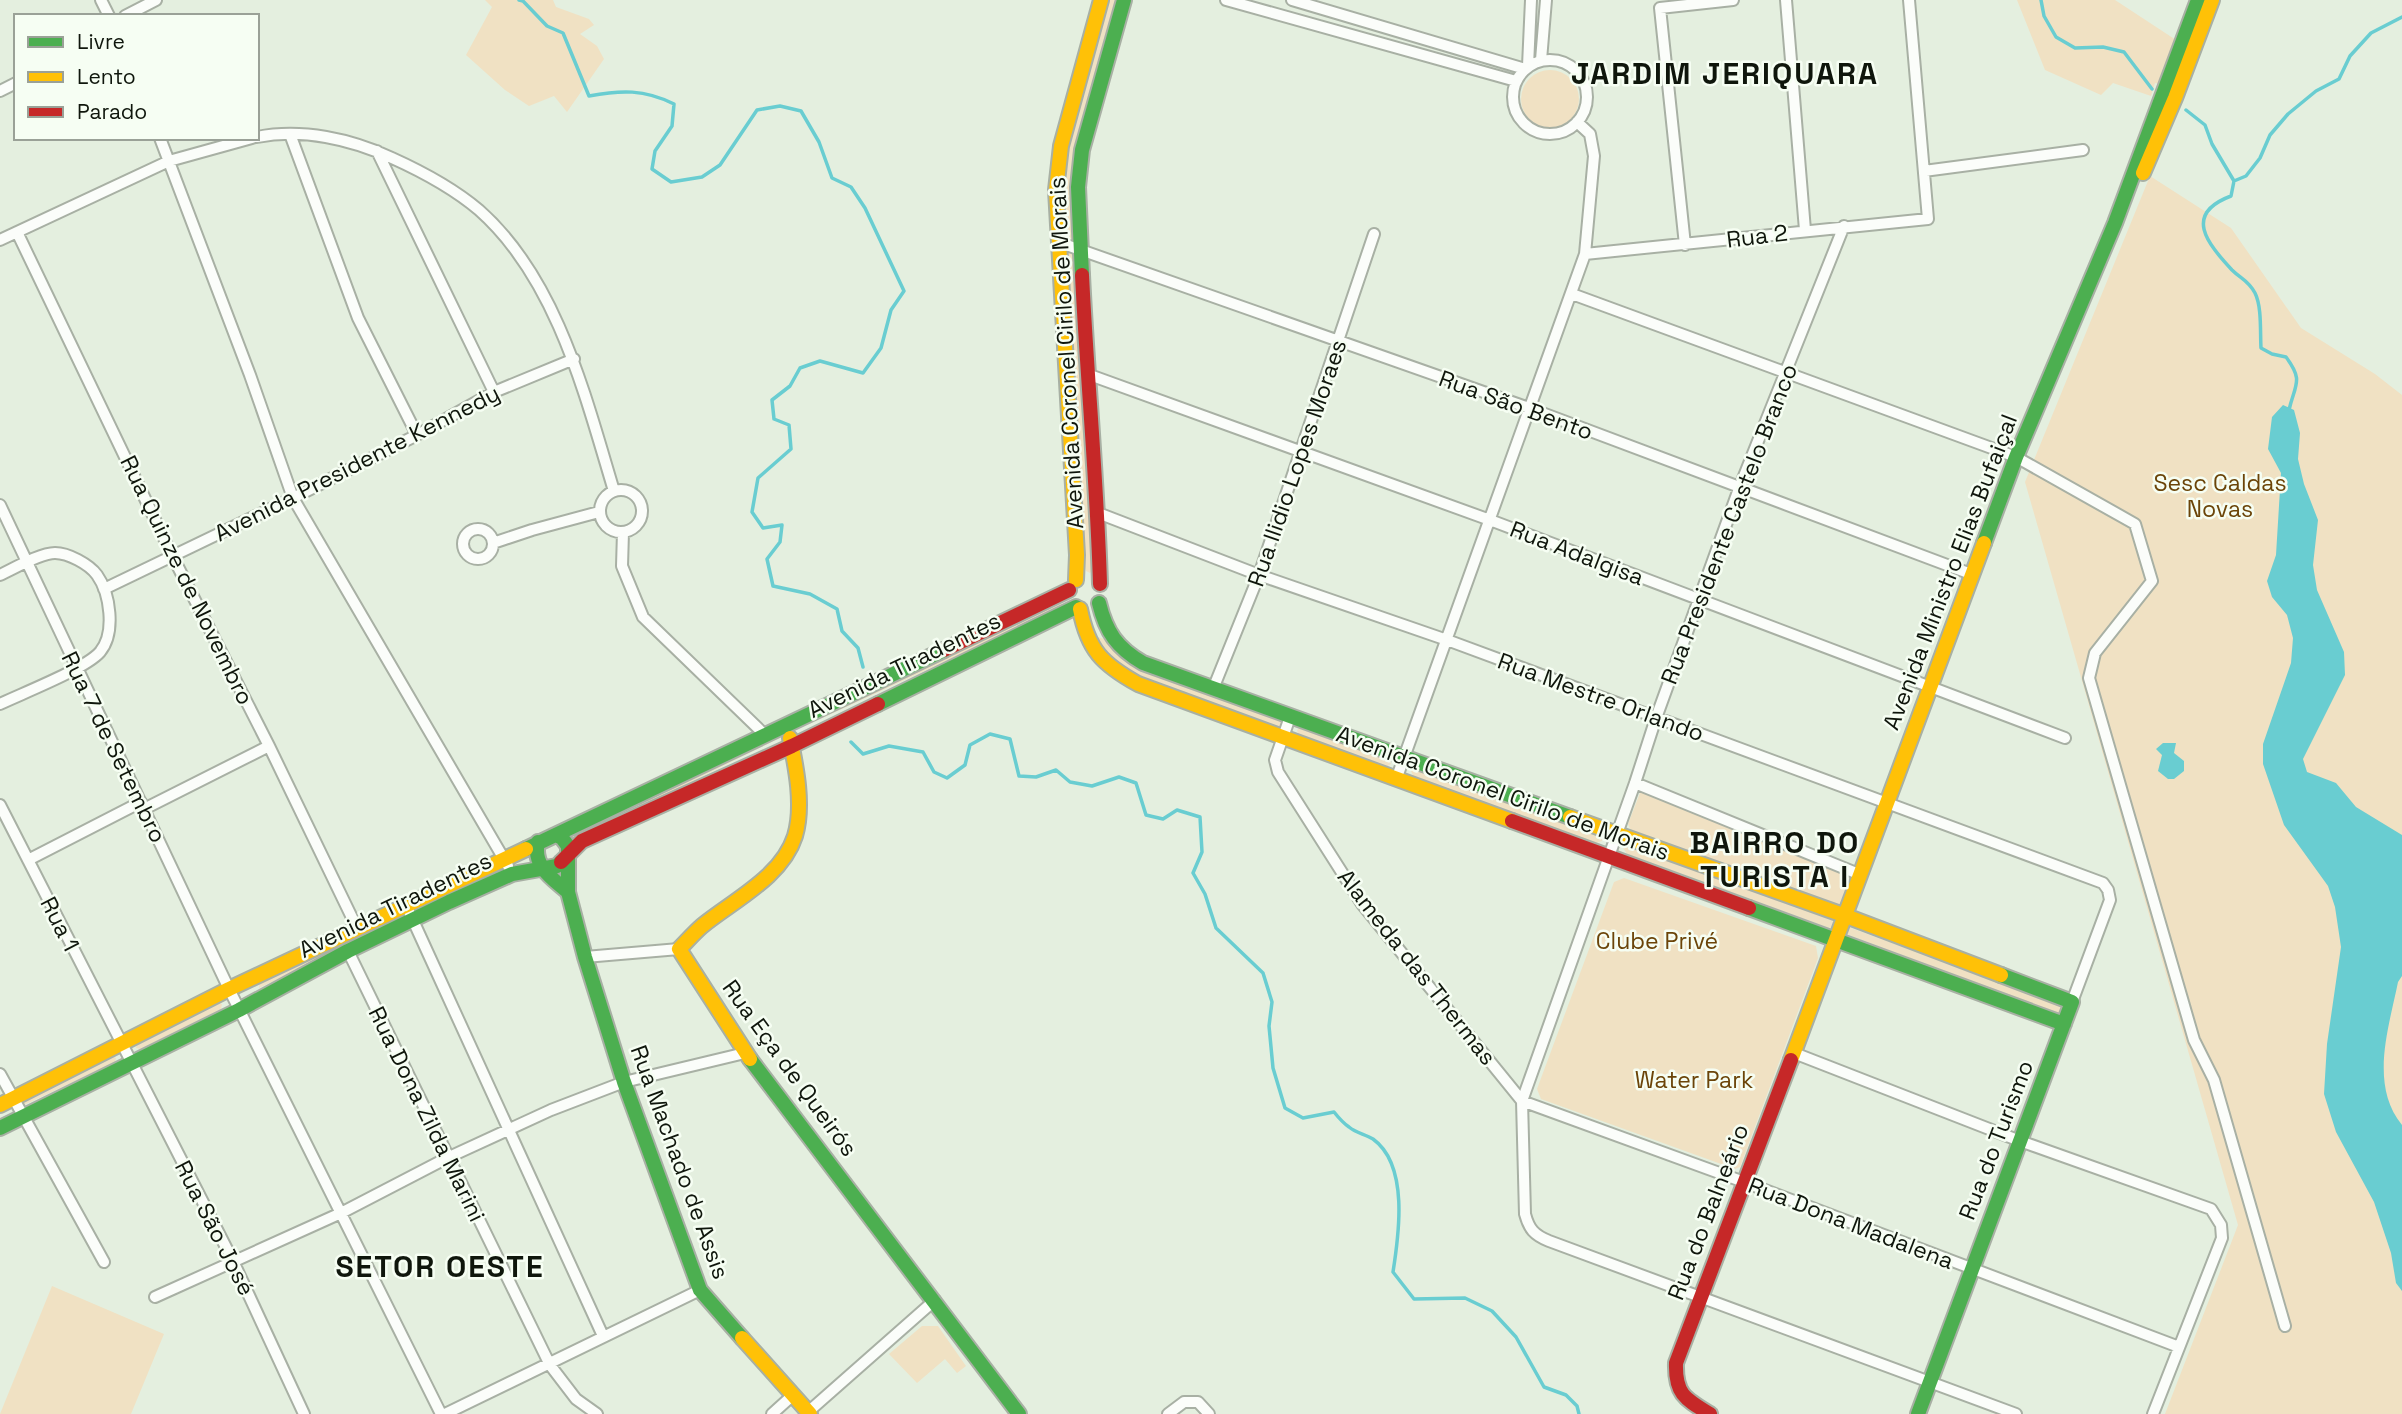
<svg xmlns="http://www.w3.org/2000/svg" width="2402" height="1414" font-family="'Space Grotesk',sans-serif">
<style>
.green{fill:#f0e1c3}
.water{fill:#69cdd1}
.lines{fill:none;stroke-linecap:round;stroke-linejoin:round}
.stream{stroke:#69cdd1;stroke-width:3.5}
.street-casing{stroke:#a8b0a4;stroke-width:14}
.fast-casing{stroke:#a8b0a4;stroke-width:18}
.slow-casing{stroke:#a8b0a4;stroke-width:18}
.jam-casing{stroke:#a8b0a4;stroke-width:18}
.street{stroke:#fbfdfa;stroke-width:10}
.fast{stroke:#4caf50;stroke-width:14}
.slow{stroke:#ffc107;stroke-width:14}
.jam{stroke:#c62828;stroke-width:14}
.labels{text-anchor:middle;stroke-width:5;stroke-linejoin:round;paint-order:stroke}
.street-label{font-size:23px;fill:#0f160c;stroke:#f6fef3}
.park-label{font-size:23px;fill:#6b4408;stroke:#f6fef3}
.district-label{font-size:30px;font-weight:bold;letter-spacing:2px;fill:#0f160c;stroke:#f6fef3}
</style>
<rect width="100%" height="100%" fill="#e4efdf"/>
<!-- green -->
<path class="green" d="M485,0H553L556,7L589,19L594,25L580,34L597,46L604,59L567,112L554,96L529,106L505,90L466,55L492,7Z
M1108,0H1117L1076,152L1071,184L1094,567L1090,573L1086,571L1085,567L1062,207L1066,151Z
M2017,0H2115L2176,40L2160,84L2155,83L2151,96L2113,83L2101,95L2045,70Z
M1521 99a29 29 0 1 1 58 0a29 29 0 1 1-58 0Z
M2150,176L2231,228L2301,328L2375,374L2402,395V1414H2165L2238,1225L2025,482Z
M1058,602L1062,604L1061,608L794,731L793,728Z
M1098,637L1104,639L1122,658L1279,719L1282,722V726L1276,727L1126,670L1109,657L1097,643Z
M1302,727L1389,759L1391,764L1386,767L1299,737L1297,730Z
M782,735V737L570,841L566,835Z
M1414,769L1598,834L1602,838V841L1595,843L1414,778L1411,771Z
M1644,792L1854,876L1844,902L1835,906L1632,833L1628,824L1640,793Z
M1625,845L1832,920L1835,926L1829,928L1627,854L1623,848Z
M1624,878L1816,946L1818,958L1740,1167L1735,1169L1541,1099L1537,1089L1614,882Z
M404,913V919L259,988L260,982Z
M1848,927L2060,1004L2063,1011L2057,1013L1849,935L1846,932Z
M217,1003L222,1004L221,1009L141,1049L136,1048L137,1043Z
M112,1056L116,1058L115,1062L22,1106L20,1102L23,1100Z
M52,1286L164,1334L131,1414H0Z
M922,1326H938L966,1366L957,1373L945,1359L917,1383L889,1354Z"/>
<!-- water -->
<path class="water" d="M2283,405L2294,410L2300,433L2298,459L2304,484L2318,520L2313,565L2317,590L2344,652L2345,675L2303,759L2307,772L2336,783L2356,807L2402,835V976L2398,982C2389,1027 2369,1085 2402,1125V1291L2396,1283L2391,1253L2374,1202L2336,1132L2324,1094L2327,1044L2341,947L2335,907L2328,886L2284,825L2263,764V744L2291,663L2293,638L2287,615L2272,597L2267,581L2276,555L2281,473L2268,449L2272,417Z
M2163,743H2176L2174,753L2184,761V771L2174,779H2168L2158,771L2162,755L2156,749Z"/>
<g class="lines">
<!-- stream -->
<path class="stream" d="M519,0L523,1L547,26L563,33L589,96C621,90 644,89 674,104L672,126L655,151L652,169L671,182L702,177L720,165L757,110L780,106L801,111L819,142L832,178L851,187L865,208L904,291L891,310L881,348L863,373L820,361L800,368L790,386L772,400L774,419L789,425L791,449L758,478L752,512L763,528L782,525L780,542L767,559L773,586L810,594L837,609L842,631L858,648L863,667
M2041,0L2044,16L2056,37L2075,48L2103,47L2124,52L2152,89
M2186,110L2205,125L2212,144L2234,181L2231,196C2183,214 2207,243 2232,270C2241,279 2248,280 2255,293C2262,307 2260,332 2261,348L2272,354L2286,357C2304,381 2295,384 2289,410
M2234,181L2246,176L2260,158L2270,135L2288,114L2316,91L2339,79L2350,56L2371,33L2402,17
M851,742L863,754L889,746L923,752L934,772L947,778L965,765L970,745L990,734L1010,739L1019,776L1036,777L1056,770L1070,782L1092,786L1119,777L1136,783L1146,815L1163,819L1177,810L1200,817L1202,852L1193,873L1205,894L1216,928L1263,973L1272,1002L1269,1026L1273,1068L1285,1108L1303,1118L1334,1112C1338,1117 1343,1123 1349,1127C1356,1133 1365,1134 1373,1139C1409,1165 1399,1234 1393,1272L1414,1299L1465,1298L1492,1311L1516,1337L1544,1387L1566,1395L1577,1406L1579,1414"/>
<!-- street casing -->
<g class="street-casing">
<path id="street" d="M101,0L109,16
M1226,0L1516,81
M1292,0L1525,69
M1786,0L1805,230
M125,16L156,0
M1541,60L1546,0
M1513 97a37 37 0 1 1 74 0a37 37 0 1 1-74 0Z
M1528,66L1531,0
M0,91L16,83
M290,134L358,318L417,435
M257,137C302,128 351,139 392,158C423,172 453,188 479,210C557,279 585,395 614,491
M160,138L250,375L293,498L508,866
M377,151L494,392
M1924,171L2083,150
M1844,226L1740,486L1656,718L1635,783L1522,1101L1525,1214C1529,1229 1534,1235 1549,1241L2016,1414
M17,232L173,557L269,746L357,928
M0,240L169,161L252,138
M1058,242L1529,408L1971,574
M1685,245L1660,8L1733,0
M1585,254L1928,219L1909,0
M1572,294L2016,457L2135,524L2152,581L2095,653L2089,678L2194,1040L2214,1080L2285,1326
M1087,374L1490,520L2065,738
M600 511a21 21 0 1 1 42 0a21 21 0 1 1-42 0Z
M0,505L229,989L441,1414
M1098,513L1259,575L1447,640L2103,883L2108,890L2110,900L2072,1002
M463 544a15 15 0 1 1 30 0a15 15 0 1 1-30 0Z
M623,532L622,566L643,617L766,736
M493,543L532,530L599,512
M0,575C13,569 40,553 55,553C68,553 89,564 97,575C110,593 116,633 100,652C85,669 23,693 0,704
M104,589L293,498L417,435L494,392L574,359
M1213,689L1259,575L1374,234
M1290,717L1275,760L1278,772L1362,904L1522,1101
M1397,777L1585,254L1594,156L1590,134L1577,122
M1635,783L1861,875
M0,805L233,1261L304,1414
M144,809L269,746
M28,860L141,802
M406,905L603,1336
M348,951L550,1365L576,1399L597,1414
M585,957L679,949
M1794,1053L2020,1141L2211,1209L2221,1225L2222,1238L2153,1414
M0,1074L104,1262
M1522,1101L1744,1182L2179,1347
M155,1297L341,1213L447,1158L551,1110L624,1082L745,1053
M808,1412L935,1300
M445,1414L700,1290
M772,1414L793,1395
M1168,1414L1184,1402H1198L1209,1414"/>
</g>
<!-- fast casing -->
<g class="fast-casing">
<path id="fast" d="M1082,275L1078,187L1082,150L1124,0
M1984,543L2016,457L2115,223L2198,0
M1099,603C1106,632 1117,648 1143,663L1570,817
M878,704L1076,607
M556,835L562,838L568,846V892L585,957L624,1082L700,1290L742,1338
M538,842C532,866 552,878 568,892
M526,849L944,650
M1749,908L2064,1024
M750,1059L1019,1414
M0,1128L239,1010L348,951L449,902L512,874L557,866L561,862
M1918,1414L2072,1002L2001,975"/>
</g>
<!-- slow casing -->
<g class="slow-casing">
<path id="slow" d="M2143,173L2175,98L2212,0
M1076,580L1077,555L1056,190L1061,146L1101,0
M1080,609C1088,650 1102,664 1138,684L1512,821
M1570,817L1846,916L2001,975
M750,1059L679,949C687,941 694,933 702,926C734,900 782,877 795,836C804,806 796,767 790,738
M1791,1060L1984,543
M0,1105L229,989L526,849
M742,1338L810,1414"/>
</g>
<!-- jam casing -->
<g class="jam-casing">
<path id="jam" d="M1082,275C1087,378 1097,481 1100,584
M944,650L1069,590
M1512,821L1749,908
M561,862L582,841L792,746L878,704
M1710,1414C1685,1399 1675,1394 1676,1363L1791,1060"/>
</g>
<!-- street -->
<use href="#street" class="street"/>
<!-- fast -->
<use href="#fast" class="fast"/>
<!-- slow -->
<use href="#slow" class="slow"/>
<!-- jam -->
<use href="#jam" class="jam"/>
</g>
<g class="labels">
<!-- street labels -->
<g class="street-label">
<text transform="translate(1757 236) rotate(-7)" y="8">Rua 2</text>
<text transform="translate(1066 353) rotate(-93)" y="8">Avenida Coronel Cirilo de Morais</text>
<text transform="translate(1516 405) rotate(20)" y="8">Rua São Bento</text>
<text transform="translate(357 463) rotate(-27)" y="8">Avenida Presidente Kennedy</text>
<text transform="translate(1297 463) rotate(-71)" y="8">Rua Ilidio Lopes Moraes</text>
<text transform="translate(1729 524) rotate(-69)" y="8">Rua Presidente Castelo Branco</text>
<text transform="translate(1577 553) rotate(21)" y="8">Rua Adalgisa</text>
<text transform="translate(1950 572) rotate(-69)" y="8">Avenida Ministro Elias Bufaiçal</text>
<text transform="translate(187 580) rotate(64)" y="8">Rua Quinze de Novembro</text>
<text transform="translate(904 665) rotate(-26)" y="8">Avenida Tiradentes</text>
<text transform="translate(1601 697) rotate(20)" y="8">Rua Mestre Orlando</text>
<text transform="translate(114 747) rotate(64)" y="8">Rua 7 de Setembro</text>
<text transform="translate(1503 793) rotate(20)" y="8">Avenida Coronel Cirilo de Morais</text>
<text transform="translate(395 905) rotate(-26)" y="8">Avenida Tiradentes</text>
<text transform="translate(60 924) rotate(63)" y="8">Rua 1</text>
<text transform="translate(1417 967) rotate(52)" y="8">Alameda das Thermas</text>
<text transform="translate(790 1068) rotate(54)" y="8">Rua Eça de Queirós</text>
<text transform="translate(427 1114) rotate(64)" y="8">Rua Dona Zilda Marini</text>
<text transform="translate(1996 1140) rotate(-69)" y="8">Rua do Turismo</text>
<text transform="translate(680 1162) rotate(70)" y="8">Rua Machado de Assis</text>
<text transform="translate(1708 1212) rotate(-69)" y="8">Rua do Balneário</text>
<text transform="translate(1851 1223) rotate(21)" y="8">Rua Dona Madalena</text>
<text transform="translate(215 1228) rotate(63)" y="8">Rua São José</text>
</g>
<!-- park labels -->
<g class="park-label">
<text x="2220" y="491">Sesc Caldas<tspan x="2220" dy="26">Novas</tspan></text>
<text x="1657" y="949">Clube Privé</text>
<text x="1694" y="1088">Water Park</text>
</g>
<!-- district labels -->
<g class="district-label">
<text x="1725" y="84">JARDIM JERIQUARA</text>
<text x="1775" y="853">BAIRRO DO<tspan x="1775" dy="34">TURISTA I</tspan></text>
<text x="440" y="1277">SETOR OESTE</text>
</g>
</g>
<!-- legend -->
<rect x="14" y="14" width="245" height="126" fill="#f6fef3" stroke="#9aa197" stroke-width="2"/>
<rect x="28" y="37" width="35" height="10" fill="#4caf50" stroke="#9aa197" stroke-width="2"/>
<text x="77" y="49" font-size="21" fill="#0f160c">Livre</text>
<rect x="28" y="72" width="35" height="10" fill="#ffc107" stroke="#9aa197" stroke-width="2"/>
<text x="77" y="84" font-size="21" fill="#0f160c">Lento</text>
<rect x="28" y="107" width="35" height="10" fill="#c62828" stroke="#9aa197" stroke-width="2"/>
<text x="77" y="119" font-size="21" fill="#0f160c">Parado</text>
</svg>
